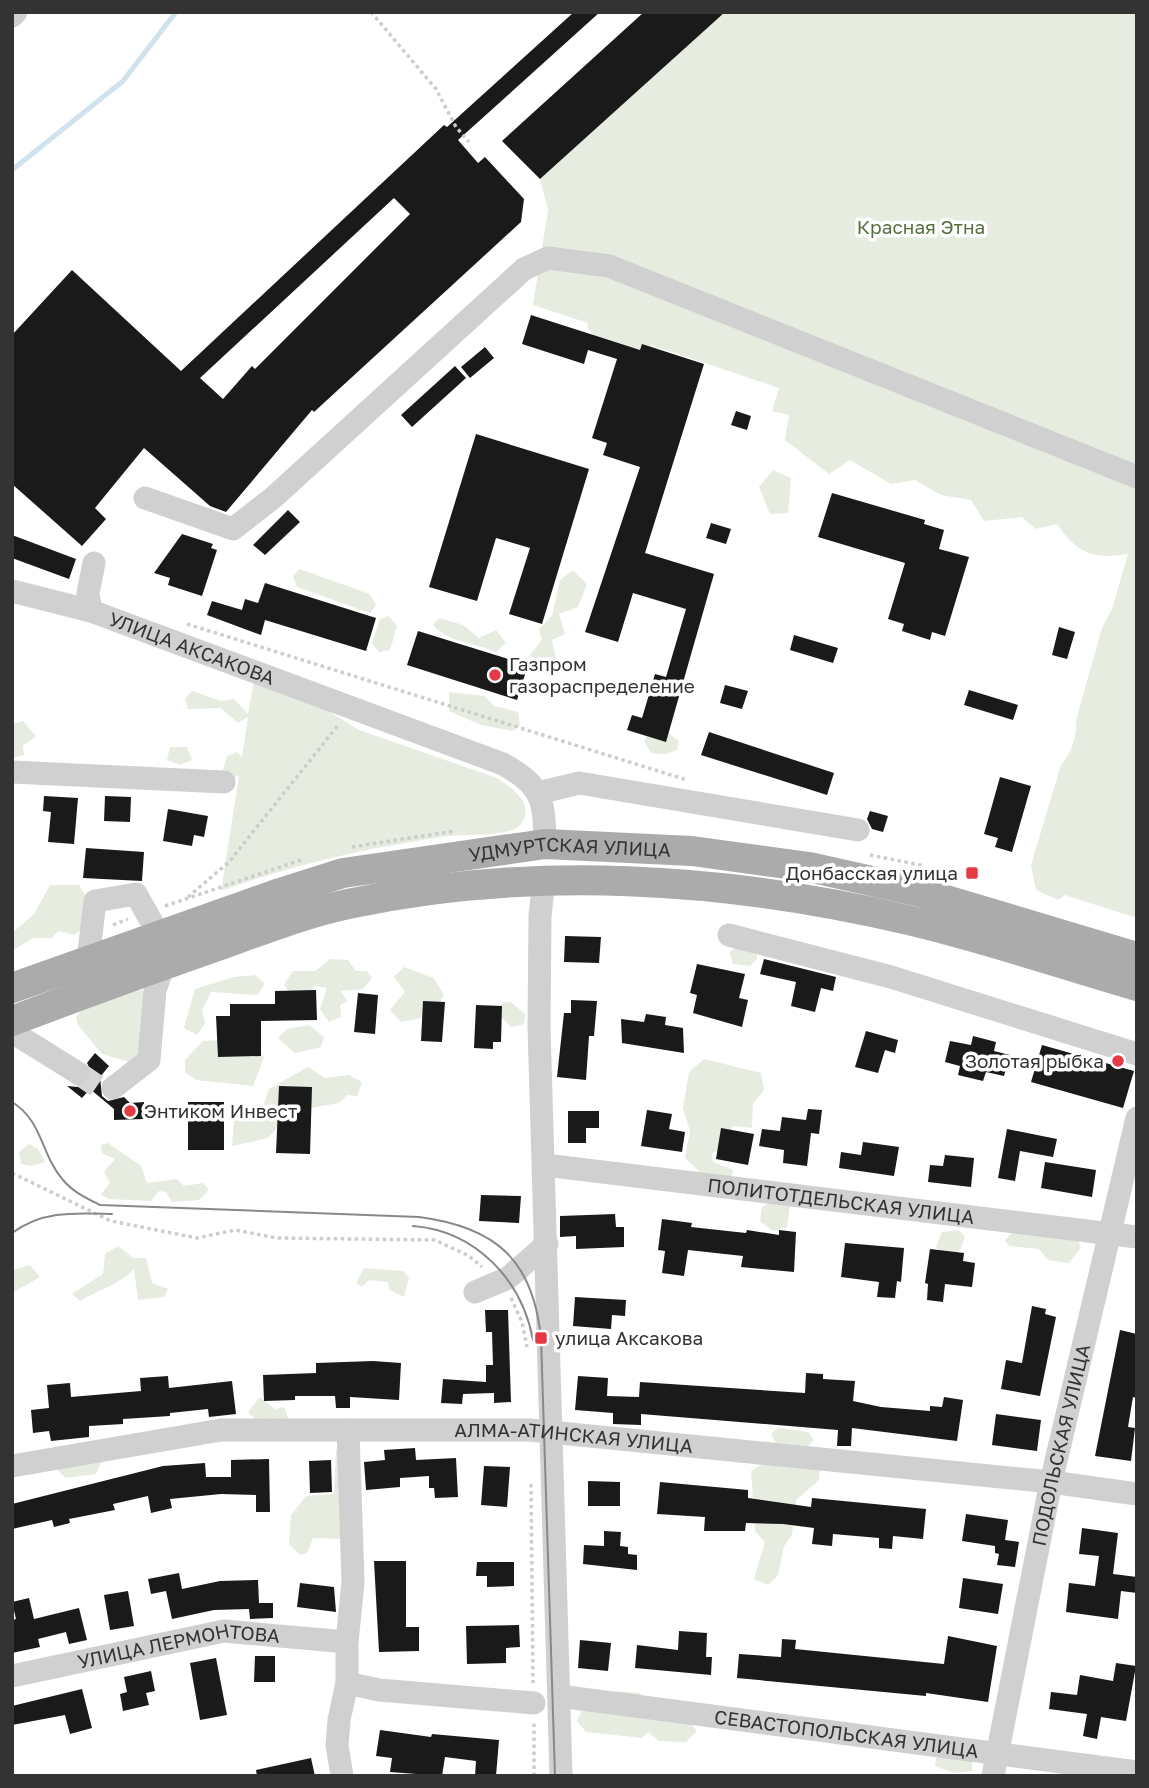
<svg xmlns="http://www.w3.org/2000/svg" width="1149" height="1788" font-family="'Golos Text',sans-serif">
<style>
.green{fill:#e6ecdf}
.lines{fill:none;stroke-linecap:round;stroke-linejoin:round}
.stream{stroke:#cfe2ee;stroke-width:5}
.building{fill:#1a1a1a;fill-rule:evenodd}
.minor-tunnel{stroke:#d6d6d6;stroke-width:23;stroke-dasharray:23 11;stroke-linecap:butt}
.path{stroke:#cdcdcd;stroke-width:3.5;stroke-dasharray:3.5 3.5;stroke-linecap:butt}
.minor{stroke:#d0d0d0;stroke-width:23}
.major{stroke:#ababab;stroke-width:30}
.tram{stroke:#888;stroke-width:2}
.poi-dot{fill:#e63946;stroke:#fff;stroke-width:2.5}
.labels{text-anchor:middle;stroke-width:7;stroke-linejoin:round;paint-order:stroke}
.park-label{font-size:19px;fill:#56703f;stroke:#fff}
.street-label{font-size:19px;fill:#333;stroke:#fff}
.poi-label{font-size:19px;fill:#333;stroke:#fff;text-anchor:start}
</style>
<rect width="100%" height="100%" fill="#fff"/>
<!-- green -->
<path class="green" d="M713,12H1137V918L1065,895L1058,900L1036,890L1031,865L1061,765C1072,752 1077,737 1076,720L1102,628L1112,609L1128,554C1093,560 1077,553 1057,524L1036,529L1022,517L984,521L971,500L941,495L915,480L891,484L850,460L829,474L785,440L789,415L772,411L779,388L651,345L649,352L639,356L598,341L587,327L588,323L533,305L548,210L540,179L643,86V81L681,45L690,43L697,37L699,24Z
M773,470L791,478L788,513L770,514L759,487Z
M299,569L370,594L376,605L370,613L297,587L293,576Z
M573,570L587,584L578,607L559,614L565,634L552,640L556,660L539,668L530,655L542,640L539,629L552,616L560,580Z
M389,616L397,626L390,650L379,652L372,643L380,619Z
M439,618L463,625L479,638L496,630L506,643L496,652C476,643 447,642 433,625Z
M254,680L317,704L359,730L497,778C511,788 536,803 521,824C511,837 466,834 449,836C370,847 296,864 221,891L239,776L231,778L223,770L227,756L237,752L242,757L248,717L238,723L221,708L188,709L185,699L192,691L221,701L234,699L248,714Z
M449,692L485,696L494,706L518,712L520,725L512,731L481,725L449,711Z
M23,721L36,736L23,746L24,755L12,758V724Z
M664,730L679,741L677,750L666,754L651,753L644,741L650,731Z
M170,747H187L192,760L180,765L167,760Z
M50,885H79L91,905L86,926L74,935L58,931L52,938H33L13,950L12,933L34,914Z
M738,943L756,949L757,959L750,966L733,964L730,953Z
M330,959L348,960L356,971H367L372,978L363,989L341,991L347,1001L340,1005L341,1017L329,1022L320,1009L327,988L315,986L306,995H292L284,985L293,971H315Z
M404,967L434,978L444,995L432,1016L401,1022L390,1010L405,992L394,977Z
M256,975L265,984L257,995L211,992L202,1010L205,1023L197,1035L184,1028L195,989L234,977Z
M135,988L144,991L146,1047L130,1062L102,1054L78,1025L76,1017L81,1011Z
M511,1002L526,1015L523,1025L511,1027L499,1014L501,1003Z
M309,1025L324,1037L321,1047L295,1053L278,1038L287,1029Z
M225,1040L254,1047L264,1057L253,1086L196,1080L185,1072V1060L203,1041Z
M704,1059L761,1073L764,1090L753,1104L752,1128L733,1126L726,1145L712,1154L713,1162L733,1170L730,1191L717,1198L700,1188L698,1170L685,1158L690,1131L683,1108L689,1072Z
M308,1067L325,1078L349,1075L362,1082L357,1096L347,1095L339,1103L310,1108L277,1128L268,1138L232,1146L235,1105L262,1110L269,1089Z
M108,1143L141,1166L147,1183L177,1179L184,1186L203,1183L209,1190L199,1200L172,1202L166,1192L159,1191L151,1201L108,1199L101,1194L110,1183L104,1172L115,1159L102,1153L101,1145Z
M29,1144L38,1149L45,1162L31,1166L21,1164L19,1152Z
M776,1199L790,1205L787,1227L773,1231L760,1221L762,1207Z
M959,1230L965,1237L960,1250L947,1257L936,1247L942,1232Z
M1015,1230L1075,1233L1081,1248L1069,1263L1048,1260L1039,1249L1009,1246L1005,1240Z
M118,1246L133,1258H146L152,1283L168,1289L164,1297L138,1300L134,1269C121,1284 98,1290 80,1301L72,1294L103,1274L105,1254Z
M30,1265L40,1277L12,1293V1270Z
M364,1268L403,1271L409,1278L404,1297L390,1290L388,1282L369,1280L362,1287L356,1283Z
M260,1397L275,1409L284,1407L288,1418L277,1423L268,1418L256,1420L248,1412Z
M778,1428L808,1432L814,1440L808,1446L776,1443L771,1434Z
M336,1450L351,1451L359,1464L361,1478L354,1486L345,1539L313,1538L307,1553L300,1555L289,1544L291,1515L306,1496L334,1494Z
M783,1452L820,1467L819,1480L796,1500L792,1535L784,1546L778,1575L768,1585L754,1579L765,1542L755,1531L751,1471Z
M87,1456L101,1462L96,1474L65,1478L56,1468Z
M617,1691L640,1693C654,1712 682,1711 697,1731L686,1742L659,1741L648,1732L642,1738L586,1732L577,1721L582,1710L612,1699Z
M937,1754L972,1760V1771L954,1773L935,1766Z"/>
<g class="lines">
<!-- stream -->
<path class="stream" d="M12,170L123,81L176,12"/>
</g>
<!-- building -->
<path class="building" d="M574,12H600L458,140L478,163L485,157L524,199L521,222L314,412L312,410L226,512L210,506L144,448L95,508L106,519L82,546L12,484V335L72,270L181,371L444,125L447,127ZM394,198L410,214L255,369L252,366L223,399L200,378Z
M644,12H725L540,179L502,141Z
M531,315L640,350L642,344L704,364L645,553L714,574L666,742L627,730L632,715L642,718L655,674L666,677L686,609L633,593L618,642L585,632L640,467L603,455L607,443L592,438L617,359L588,350L584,364L522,344Z
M485,347L494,358L470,378L461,367Z
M455,366L466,378L412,427L401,415Z
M736,411L751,416L747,430L731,425Z
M476,434L589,469L542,624L509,614L530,548L496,538L477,601L429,587Z
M832,493L925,520L924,524L944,530L939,549L969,557L945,636L932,632L930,640L902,631L904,624L888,619L905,563L818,537Z
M288,510L300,522L265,555L253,545Z
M711,523L731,529L726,544L706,538Z
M182,534L213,544L211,548L217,550L202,596L168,585L170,578L154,573Z
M12,535L76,559L69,579L12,558Z
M265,583L376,618L366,651L265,620L261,635L207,615L212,601L242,610L245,599L258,603Z
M1059,627L1075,632L1067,659L1052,655Z
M418,631L528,665L517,700L407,665Z
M794,635L838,648L833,663L790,650Z
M725,685L748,691L742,709L720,703Z
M969,690L1018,705L1013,720L964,705Z
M709,732L834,773L827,795L701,755Z
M1000,777L1031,786L1012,852L995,847L998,838L984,834Z
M44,796L78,798L74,844L48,842L51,812L43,811Z
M105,796L131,797L130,822L104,821Z
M168,809L208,816L204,837L194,835L192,846L163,841Z
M870,811L888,816L883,832L872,829L867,819Z
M86,848L144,852L142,881L83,878Z
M565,936L601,937L599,963L564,962Z
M764,959L836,977L833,991L821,988L815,1012L791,1006L796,982L760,974Z
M697,964L745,974L739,998L748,1000L742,1027L693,1013L697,995L690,993Z
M316,990L317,1020L261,1021V1056L218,1057L216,1016H230V1004H275V991Z
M358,993L378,995L375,1034L354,1032Z
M571,1000L597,1001L594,1036H589L586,1080L557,1077L564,1013H571Z
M423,1001L445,1002L442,1042L421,1041Z
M476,1005L502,1006L501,1042H493V1049L474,1048Z
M646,1014L666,1017L665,1025L683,1028L684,1053L622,1043L621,1019L644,1022Z
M866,1031L898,1040L895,1053L885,1050L878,1073L855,1067Z
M973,1036L996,1042L994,1051L1010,1055L1004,1076L986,1072L983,1081L958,1075L960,1066L945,1062L950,1041L971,1045Z
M1042,1045L1134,1071L1123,1108L1031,1082Z
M95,1053L109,1066L100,1077L102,1096L108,1101L124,1097L130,1103L144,1102V1119L114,1120V1109L90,1089L82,1098L67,1086L78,1087L89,1081L92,1073L87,1063Z
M279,1086L312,1087L310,1154L276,1153Z
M188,1102H224V1150H188Z
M808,1109L822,1110L819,1134L811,1133L807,1166L783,1163L784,1150L759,1146L762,1129L780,1131L782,1117L806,1120Z
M647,1110L672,1114L669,1129L685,1132L682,1152L641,1146Z
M568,1111H599V1128H586V1143H568Z
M721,1128L754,1134L748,1165L716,1159Z
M1007,1129L1057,1139L1053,1157L1020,1151L1015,1181L998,1178Z
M863,1142L899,1147L894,1176L839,1168L841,1152L861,1155Z
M945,1155L974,1158L971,1187L928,1182L930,1165L943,1166Z
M1045,1162L1096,1170L1092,1197L1041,1188Z
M481,1195L521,1196L519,1223L479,1221Z
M615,1214L616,1227H624V1247L576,1249V1236L560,1237V1216Z
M662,1219L692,1223L691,1227L746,1233L747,1230L779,1235V1230L796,1232L794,1272L741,1267L743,1256L688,1250L684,1276L662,1273L665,1251L658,1250Z
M845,1243L904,1248L901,1282L897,1281L895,1298L877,1297L879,1282L841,1277Z
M930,1249L964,1253L963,1261L975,1263L972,1287L945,1284L943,1302L927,1300L928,1284L925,1283Z
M575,1297L626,1300L625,1316L612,1315L611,1329L573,1326Z
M1032,1306L1046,1309L1045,1314L1056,1317L1040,1396L1001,1389L1006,1360L1022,1363Z
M485,1310H508L511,1402L494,1403V1393L463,1394L462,1404L441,1403L443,1379L486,1382V1365H493L492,1332H486Z
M1120,1330L1137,1334V1398L1133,1397L1128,1427L1135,1428L1131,1461L1095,1456Z
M373,1361L401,1363L399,1400L350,1397V1408H336L335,1396H295V1400L264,1401L263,1375L316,1373V1363Z
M806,1373L823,1374V1379L855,1381L853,1401L881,1407L930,1411V1406L942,1407L944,1397L963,1400L957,1441L852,1428L851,1446H837L838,1430L641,1414V1425L613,1424V1413L575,1410L578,1376L608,1378L607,1396L639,1397L640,1382L805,1393Z
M168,1376L169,1388L232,1381L236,1414L209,1417L208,1409L170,1413V1416L123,1419V1424L89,1426V1437L51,1441L49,1431L33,1433L31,1410L49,1408L47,1385L70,1383L71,1397L141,1391L140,1378Z
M996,1414L1041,1420L1037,1451L992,1445Z
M415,1448L416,1460L456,1458L458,1497L435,1498L434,1488H429V1476L400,1478V1487L366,1490L364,1462L385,1460L384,1450Z
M269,1459L270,1512H256V1495L221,1494L170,1499L172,1508L151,1513L148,1496L113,1504L115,1510L69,1519L70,1523L54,1527L52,1520L12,1529V1504L163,1466L205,1463L206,1477H231V1460Z
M331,1460L332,1492L310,1493L309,1461Z
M484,1466L510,1467L507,1507L481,1505Z
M588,1481L620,1482V1506H588Z
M660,1482L748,1490V1498L811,1507L812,1498L926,1509L923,1539L893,1536L892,1549L879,1548V1538L833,1534L832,1546L812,1544L814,1528L783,1524L746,1523L745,1531H704L705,1517L657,1514Z
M966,1514L1008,1520L1005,1540L1019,1542L1015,1567L997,1565L999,1554L995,1553V1546L962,1541Z
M1082,1528L1118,1533L1113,1574L1137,1577V1593L1121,1591L1118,1619L1066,1612L1069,1583L1095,1586L1099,1556L1079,1554Z
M604,1531L621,1532L620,1546L628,1547V1554L637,1555V1570L583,1564L584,1545L604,1546Z
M374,1561H406V1627H419V1651L379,1652Z
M477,1562H514V1586L487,1587V1576H476Z
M179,1573L182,1589L220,1581L258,1580L259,1603H273V1618L250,1619L249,1609L214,1610L172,1619L166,1591L151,1594L148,1579Z
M963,1578L1003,1584L998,1614L959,1608Z
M300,1583L334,1587L336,1612L297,1607Z
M128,1591L134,1626L110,1630L104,1595Z
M29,1598L34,1619L79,1608L87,1640L69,1644L66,1632L38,1639L40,1647L12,1653V1620L16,1619L12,1602Z
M519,1625L520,1647L506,1648V1663L467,1664L466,1626Z
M679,1631L707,1633L706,1657H712L711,1675L635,1668L637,1645L678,1650Z
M948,1636L997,1646L988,1702L926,1693V1696L737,1678L739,1654L781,1657L782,1639L796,1640L795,1649L944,1664Z
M580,1640L611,1643L608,1671L578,1668Z
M255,1656H275V1682H254Z
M216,1658L227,1715L200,1720L190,1663Z
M1116,1663L1136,1666L1126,1721L1101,1717L1097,1739L1083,1736L1087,1714L1049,1709L1051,1692L1077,1695L1080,1675L1113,1681Z
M151,1671L155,1691L146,1693L149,1705L123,1711L120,1694L127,1692L124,1677Z
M82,1689L92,1728L70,1734L65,1715L12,1725V1706Z
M380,1730L431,1737L432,1734L499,1740L496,1776H475L476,1761L445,1757L442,1776L390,1772L392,1758L376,1756Z
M311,1758L315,1776H257L256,1770Z"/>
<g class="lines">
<!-- minor-tunnel -->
<path class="minor-tunnel" d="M78,1073L100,1088H113"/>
<!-- path -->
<path class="path" d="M371,12L436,89L456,127L469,142
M187,624L687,780
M352,847L455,831
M870,855L925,866
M188,897L229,862L339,724
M165,906L304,859
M113,925L128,919
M12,1173L111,1221L197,1238L235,1230L277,1238L435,1240L469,1256L482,1267
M511,1298L522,1322L527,1347
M531,1484L533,1683
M534,1776V1722"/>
<!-- minor -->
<g class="minor">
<path d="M12,16L16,12"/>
<path d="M145,498L233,529L274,497L524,269L548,258L609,266L1137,477"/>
<path id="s1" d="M12,591L91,611L503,764C543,787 544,799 545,844"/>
<path d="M91,611L88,593L94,563"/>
<path d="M12,772L224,782"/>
<path d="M538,793L579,783L858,830"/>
<path d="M544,879L540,916L539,1027L561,1776"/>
<path d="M729,935L891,977L1137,1054"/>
<path d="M88,960L95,901L136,894L159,935"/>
<path d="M12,1032L78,1073"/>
<path d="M113,1088L149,1060L155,990L164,964"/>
<path id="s2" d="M545,1165L1137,1237"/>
<path d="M475,1292L508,1278L547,1244"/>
<path id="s3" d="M12,1466L221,1430H530L1051,1482L1137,1494"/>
<path id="s4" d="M12,1676L224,1631L347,1642"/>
<path d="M347,1683L379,1690L534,1703"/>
<path id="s5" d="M559,1696L1137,1772"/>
<path d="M342,1776L337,1745L339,1720L347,1683V1642L353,1582L348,1430"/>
<path id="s6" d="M993,1776L1051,1482L1137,1118"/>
</g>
<!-- major -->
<g class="major">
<path id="s7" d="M12,988L280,893L343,873L545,844L692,851L809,867L916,891L1137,957"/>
<path d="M12,1021C83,994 154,968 226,943C265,929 306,913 348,904C530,865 726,877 908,920C985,938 1061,964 1137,986"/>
</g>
<!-- tram -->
<path class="tram" d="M12,1102C43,1121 41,1155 63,1180C73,1192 86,1198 100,1205L419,1217C496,1227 533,1260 541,1338L555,1776
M413,1226C476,1231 522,1280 533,1340
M12,1233C43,1210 76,1213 112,1214"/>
</g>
<!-- markers -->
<g class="poi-dot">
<circle cx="495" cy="675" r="7"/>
<rect x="965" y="866" width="14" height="14" rx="3.5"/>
<circle cx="1118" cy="1061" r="7"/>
<circle cx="130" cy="1111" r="7"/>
<rect x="534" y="1331" width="14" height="14" rx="3.5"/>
</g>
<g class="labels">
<!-- park labels -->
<g class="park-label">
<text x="921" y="234">Красная Этна</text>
</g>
<!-- street labels -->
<g class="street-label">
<text dy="7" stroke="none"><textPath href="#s1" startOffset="189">УЛИЦА АКСАКОВА</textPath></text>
<text dy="7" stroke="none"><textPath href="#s7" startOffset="579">УДМУРТСКАЯ УЛИЦА</textPath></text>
<text dy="7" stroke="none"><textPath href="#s2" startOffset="298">ПОЛИТОТДЕЛЬСКАЯ УЛИЦА</textPath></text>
<text dy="7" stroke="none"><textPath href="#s3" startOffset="565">АЛМА-АТИНСКАЯ УЛИЦА</textPath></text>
<text dy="7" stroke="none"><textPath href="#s6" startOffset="338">ПОДОЛЬСКАЯ УЛИЦА</textPath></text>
<text dy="7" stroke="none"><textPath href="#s4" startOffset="170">УЛИЦА ЛЕРМОНТОВА</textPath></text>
<text dy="7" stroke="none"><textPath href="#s5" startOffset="290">СЕВАСТОПОЛЬСКАЯ УЛИЦА</textPath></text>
</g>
<!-- poi labels -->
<g class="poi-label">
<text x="509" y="671">Газпром<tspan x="509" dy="22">газораспределение</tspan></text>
<text x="958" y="880" text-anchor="end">Донбасская улица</text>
<text x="1104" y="1068" text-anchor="end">Золотая рыбка</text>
<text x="144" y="1118">Энтиком Инвест</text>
<text x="555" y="1345">улица Аксакова</text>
</g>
</g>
<!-- border -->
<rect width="1149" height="1788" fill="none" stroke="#333333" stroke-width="28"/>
</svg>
